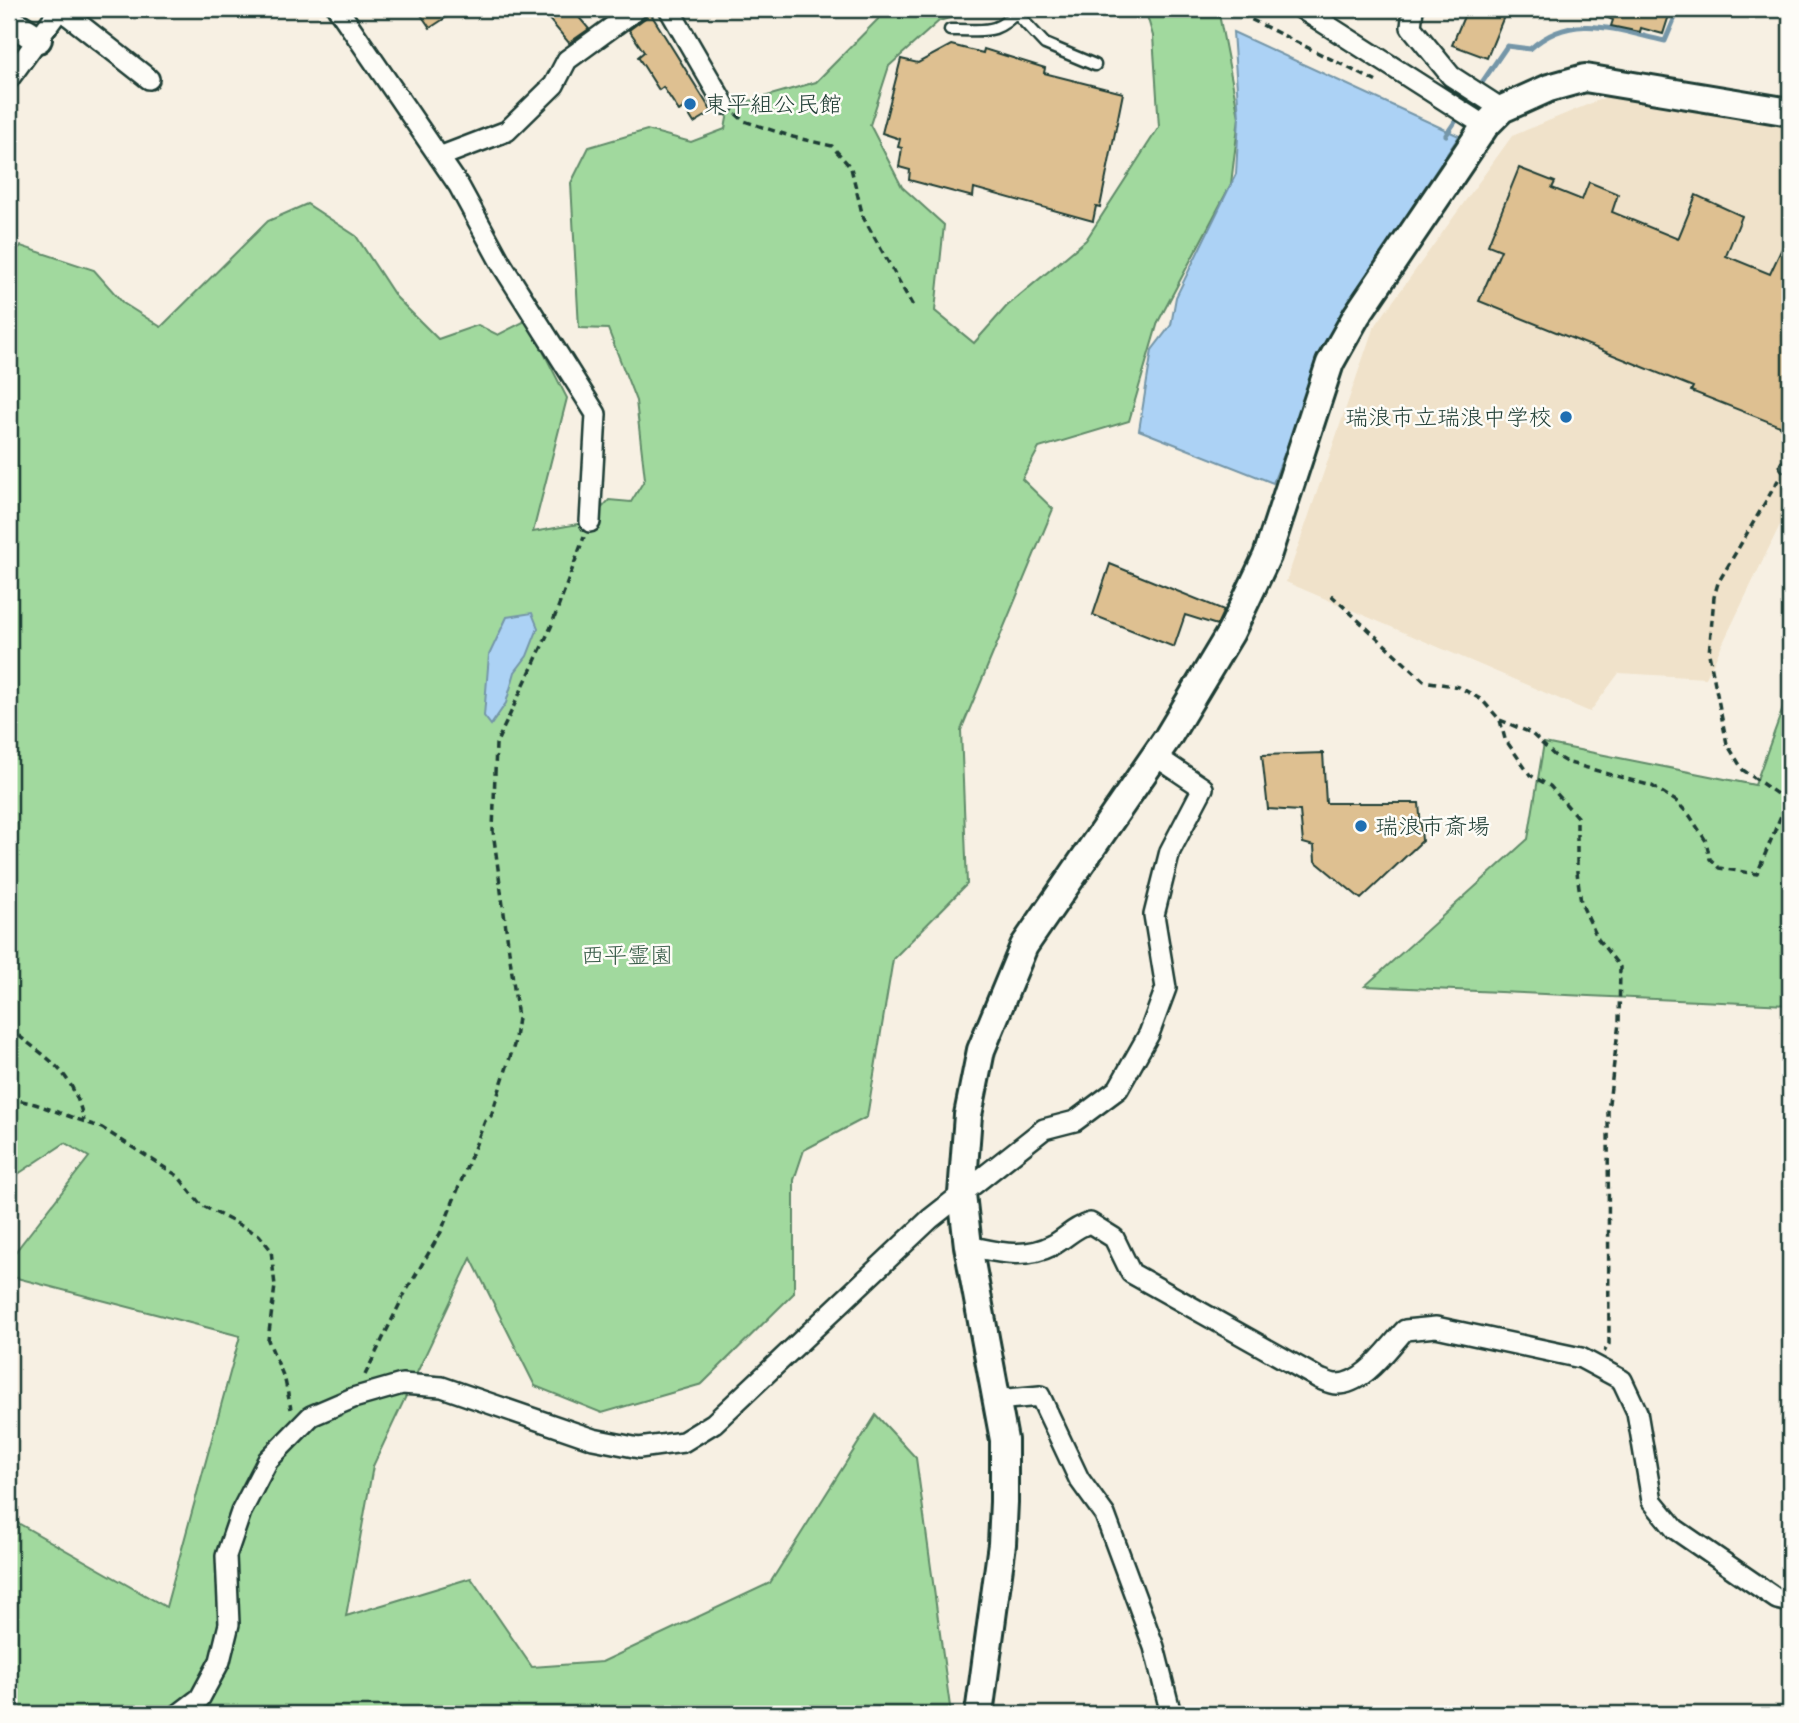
<svg xmlns="http://www.w3.org/2000/svg" width="1799" height="1723" font-family="Pangolin,'Klee One',sans-serif">
<style>
.built{fill:#f0e2ca}
.green{fill:#a1d99e;stroke:#608b69;stroke-width:2}
.water{fill:#acd2f5;stroke:#7496a8;stroke-width:2}
.lines{fill:none;stroke-linecap:round;stroke-linejoin:round}
.stream{stroke:#7496a8;stroke-width:5}
.building{fill:#dec091;stroke:#1f3d34;stroke-width:2}
.lane-casing{stroke:#1f3d34;stroke-width:15}
.street-casing{stroke:#1f3d34;stroke-width:24}
.secondary-casing{stroke:#1f3d34;stroke-width:32}
.path{stroke:#1f3d34;stroke-width:3.5;stroke-dasharray:7 5;stroke-linecap:butt}
.lane{stroke:#fdfcf7;stroke-width:10}
.street{stroke:#fdfcf7;stroke-width:19}
.secondary{stroke:#fdfcf7;stroke-width:26}
.poi-dot{fill:#1f6fb2;stroke:#fdfcf7;stroke-width:2.5}
.labels{text-anchor:middle;stroke-width:5;stroke-linejoin:round;paint-order:stroke}
.poi-label{font-size:23px;fill:#1f3d34;stroke:#fdfcf7;text-anchor:start}
.park-label{font-size:23px;fill:#395c49;stroke:#fdfcf7}
</style>
<rect width="100%" height="100%" fill="#f7f0e3"/>
<filter id="ink" filterUnits="userSpaceOnUse"><feTurbulence type="fractalNoise" baseFrequency=".0143" numOctaves="2"/><feDisplacementMap in="SourceGraphic" scale="14" xChannelSelector="R" yChannelSelector="G"/><feConvolveMatrix kernelMatrix="1 2 1 2 8 2 1 2 1" color-interpolation-filters="sRGB"/></filter>
<g filter="url(#ink)">
<!-- built -->
<path class="built" d="M1611,95L1790,126V504L1706,678L1619,673L1590,712L1286,582L1373,329L1512,136Z"/>
<!-- green -->
<path class="green" d="M888,9H1008L967,13L939,21L889,66L870,125L902,187L944,225L935,311L974,343L1007,306L1086,240L1159,127L1153,36L1145,9H1218L1239,117L1231,184L1158,322L1129,421L1039,448L1022,479L1053,509L961,730L967,884L893,959L867,1117L804,1150L794,1180V1293L702,1384L602,1413L535,1386L471,1258L373,1466L346,1616L471,1578L532,1667L602,1662L770,1583L876,1415L916,1458L951,1714H9V1518L166,1607L240,1336L9,1276V1260L89,1157L65,1143L9,1180V256L21,246L94,270L123,303L161,327L268,221L307,204L356,236L396,297L438,339L478,325L498,335L527,320L567,398L533,532L589,522L609,500L631,502L645,479L636,401L608,329L579,328L571,183L589,147L647,130L691,142L725,129L729,107L816,82Z
M1790,689V1005L1365,986L1528,839L1544,743L1755,785Z"/>
<!-- water -->
<path class="water" d="M1233,32L1459,136L1346,307L1309,390L1273,483L1139,430L1152,350L1171,325L1176,297L1236,174L1239,117Z
M532,613L538,628L527,656L515,672L506,703L491,725L484,716L489,655L507,617Z"/>
<g class="lines">
<!-- stream -->
<path class="stream" d="M1446,135L1507,46L1530,49C1572,11 1615,30 1665,41L1676,15L1687,9"/>
</g>
<!-- building -->
<path class="building" d="M417,9H459L430,28Z
M544,9H572L589,29L569,43L548,18L550,16Z
M1467,9H1507L1487,58L1452,45Z
M1587,9H1671L1663,34L1641,28L1640,32L1611,26L1613,20Z
M649,11L712,112L694,123L684,107L679,111L663,87L659,90L638,57L644,52L629,30L645,18Z
M951,45L983,53L984,49L1045,68L1044,73L1123,93L1100,207L1096,206L1093,221L974,188L973,197L909,180L910,170L899,167L902,148L898,147L900,139L882,133L901,59L918,63Z
M1519,168L1555,182L1552,188L1582,200L1589,182L1618,194L1612,212L1678,239L1696,195L1742,216L1726,256L1770,274L1790,231V430L1691,391L1693,387L1479,301L1501,250L1488,245Z
M1110,564L1224,610L1217,625L1185,615L1174,647L1093,615Z
M1323,753L1326,803H1419L1422,841L1361,899L1315,861L1314,846L1303,843L1300,811L1268,809L1262,755Z"/>
<g class="lines">
<!-- lane casing -->
<g class="lane-casing">
<path id="lane" d="M1016,13L1045,44L1095,65
M950,30C985,29 994,37 1020,9
M1786,466L1790,467"/>
</g>
<!-- street casing -->
<g class="street-casing">
<path id="street" d="M60,9L149,79
M338,9L459,186L502,265L596,414L590,522
M669,9L724,104
M1302,9L1485,126
M1413,9L1411,27L1451,76L1502,109
M9,79L60,9
M439,157L507,131L554,85L567,60L637,9
M968,1246C998,1252 1024,1260 1053,1245C1067,1237 1075,1227 1090,1223L1114,1238L1131,1273L1320,1379C1325,1381 1332,1384 1336,1384C1364,1385 1388,1348 1405,1330L1436,1327L1581,1358L1622,1380L1637,1412L1652,1501L1675,1529L1777,1599L1790,1602
M997,1400L1040,1396L1079,1479L1105,1515L1154,1647L1171,1714
M179,1714L200,1698L220,1661L229,1624L226,1556L241,1512L268,1460L311,1416L353,1398L402,1384L442,1387L593,1439L639,1448L683,1442L714,1423L930,1219L1044,1129L1075,1121L1118,1089L1149,1034L1166,988L1154,915L1170,851L1203,788L1154,755"/>
</g>
<!-- secondary casing -->
<g class="secondary-casing">
<path id="secondary" d="M9,21L38,39
M979,1714L1002,1544L1004,1502V1440L968,1246L962,1194L968,1115L981,1050L1024,946L1168,737L1231,632L1267,556L1330,363L1357,315L1485,126L1502,109L1549,88L1585,78L1790,112"/>
</g>
<!-- path -->
<path class="path" d="M1230,9L1379,83
M736,114L744,121L793,137L832,146L851,168L863,217L914,308
M1331,595L1424,681L1459,687L1482,700L1500,720L1505,739L1530,775L1550,786L1577,817V872L1581,903L1598,939L1620,967L1619,1023L1608,1111L1609,1344L1604,1352
M1500,720L1531,733L1554,755L1566,762L1652,786L1676,801L1690,816L1706,841L1710,859L1719,868L1757,874L1787,801L1743,770L1727,744L1709,654L1714,597L1718,583L1780,477
M9,1028C47,1059 72,1068 84,1121
M9,1098L35,1104L102,1128L178,1176L201,1205L259,1235L271,1250L275,1286L268,1340L285,1380L291,1409
M365,1375L404,1295L441,1232L485,1121L491,1116L514,1045L518,1018L493,831L496,744L551,627L584,537"/>
<!-- lane -->
<use href="#lane" class="lane"/>
<!-- street -->
<use href="#street" class="street"/>
<!-- secondary -->
<use href="#secondary" class="secondary"/>
</g>
</g>
<!-- markers -->
<g class="poi-dot">
<circle cx="690" cy="104" r="7"/>
<circle cx="1566" cy="417" r="7"/>
<circle cx="1361" cy="826" r="7"/>
</g>
<g class="labels">
<!-- poi labels -->
<g class="poi-label">
<text x="704" y="112">東平組公民館</text>
<text x="1552" y="425" text-anchor="end">瑞浪市立瑞浪中学校</text>
<text x="1375" y="834">瑞浪市斎場</text>
</g>
<!-- park labels -->
<g class="park-label">
<text x="627" y="963">西平霊園</text>
</g>
</g>
<!-- margin -->
<rect width="1799" height="1723" fill="none" stroke="#fdfcf7" stroke-width="35"/>
<rect x="18" y="18" width="1764" height="1688" fill="none" stroke="#1f3d34" stroke-width="2.5" filter="url(#ink)"/>
</svg>
